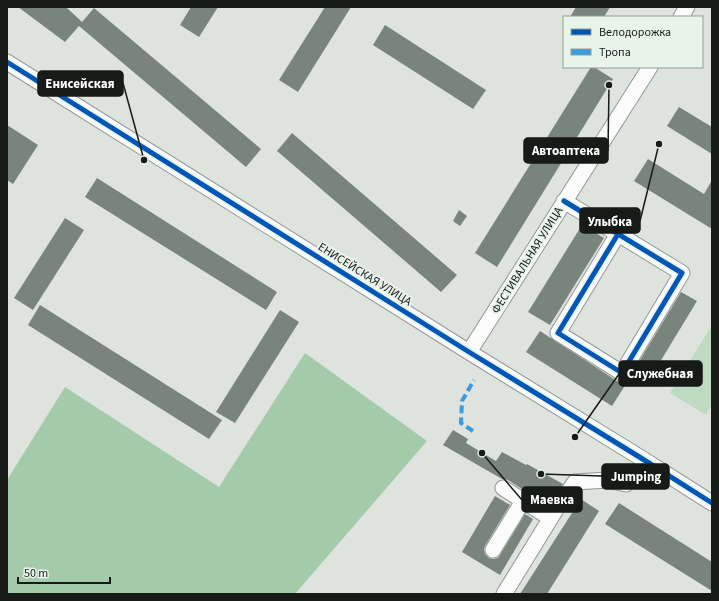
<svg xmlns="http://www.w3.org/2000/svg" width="719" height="601" font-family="'Source Sans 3',sans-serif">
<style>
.green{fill:#bedbc2}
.forest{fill:#a3cbaa}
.building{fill:#79857c}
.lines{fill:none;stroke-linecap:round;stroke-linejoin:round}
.minor-casing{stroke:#939894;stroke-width:17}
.minor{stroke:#fafbfa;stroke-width:15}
.quiet{stroke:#3b9bdf;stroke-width:4;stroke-dasharray:8 4;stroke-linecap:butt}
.cycleway-casing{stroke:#e8f4e9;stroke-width:8}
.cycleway{stroke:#0057b8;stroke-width:5}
.labels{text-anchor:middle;stroke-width:4;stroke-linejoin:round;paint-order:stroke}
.street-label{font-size:12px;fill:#171b17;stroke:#e8f4e9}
.leader{fill:none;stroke:#171b17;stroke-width:1.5}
.callout-dot{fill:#171b17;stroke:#e8f4e9;stroke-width:1.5}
.callout{fill:#171b17;stroke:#171b17;stroke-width:1.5}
.callout-label{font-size:13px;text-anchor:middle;font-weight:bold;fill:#fff}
</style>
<rect width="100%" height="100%" fill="#dee3de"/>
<!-- green -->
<path class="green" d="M712,325V404L706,415L670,393Z"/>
<!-- forest -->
<path class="forest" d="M305,353L427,441L295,594H7V480L65,387L219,487Z"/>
<!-- building -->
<path class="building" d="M18,7H66L82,22L94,8L261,149L246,167L79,26L65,42Z
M191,7H218L199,37L180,25Z
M325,7H351L298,92L279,80Z
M576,7H610L604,17H570Z
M385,25L486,90L473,109L373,45Z
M591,67H594L613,79L497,267L475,253Z
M679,107L712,127V154L667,126Z
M7,125L38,145L13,184L7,180Z
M292,133L457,275L441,292L277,151Z
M648,159L704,194L712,180V229L634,181Z
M97,178L277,292L266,310L85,197Z
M459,210L467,216L460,226L453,221Z
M65,218L84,230L33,310L14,298Z
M582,225L604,238L550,325L528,312Z
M681,292L697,301L646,385L631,375Z
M40,305L222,420L209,439L28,325Z
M280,310L299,322L235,423L216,412Z
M540,331L617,381L626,384L612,406L526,352Z
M453,430L468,439L466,443L496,461L502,452L526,465L527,464L563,484L548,506L508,480L502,479L443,445Z
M495,496L510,505L485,546L484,549L485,554L489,558L493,559L498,558L500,555L525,514L533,519L500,575L462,552Z
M581,499L599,511L547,594H520Z
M619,503L712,562V591L605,524Z"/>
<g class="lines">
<!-- minor casing -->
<g class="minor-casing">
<path id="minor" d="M681,17L687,7
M7,62L469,352L641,458L712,503
M564,201L682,273L622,373L558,333L618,234
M469,352L650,67
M503,488L550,518
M493,550L523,501
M504,594L560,503L575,482L608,480L626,484"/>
</g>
<!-- minor -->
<use href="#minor" class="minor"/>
<!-- quiet -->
<path class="quiet" d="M473,431L461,423L462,401L474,380"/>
<!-- cycleway casing -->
<g class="cycleway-casing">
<path id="cycleway" d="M7,62L469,352L641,458L712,503
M564,201L682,273L622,373L558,333L618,234"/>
</g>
<!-- cycleway -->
<use href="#cycleway" class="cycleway"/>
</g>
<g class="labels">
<!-- street labels -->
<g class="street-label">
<text transform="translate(527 260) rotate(-58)" y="4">ФЕСТИВАЛЬНАЯ УЛИЦА</text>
<text transform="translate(365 274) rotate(32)" y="4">ЕНИСЕЙСКАЯ УЛИЦА</text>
</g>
</g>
<!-- callouts -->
<path class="leader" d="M144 160L123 83M609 85L608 151M659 144L640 221M575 437L619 374M541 474L602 476M482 453L522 500"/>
<g class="callout-dot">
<circle cx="144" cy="160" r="4"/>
<circle cx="609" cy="85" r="4"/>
<circle cx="659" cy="144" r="4"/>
<circle cx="575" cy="437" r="4"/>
<circle cx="541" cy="474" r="4"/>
<circle cx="482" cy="453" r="4"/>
</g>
<g class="callout">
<rect x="38" y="71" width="85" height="25" rx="4"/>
<rect x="524" y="138" width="84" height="25" rx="4"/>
<rect x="580" y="208" width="60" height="25" rx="4"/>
<rect x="619" y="361" width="83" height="25" rx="4"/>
<rect x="602" y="464" width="67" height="25" rx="4"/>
<rect x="522" y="487" width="60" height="25" rx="4"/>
</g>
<g class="callout-label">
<text x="80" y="88">Енисейская</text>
<text x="566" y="155">Автоаптека</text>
<text x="610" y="226">Улыбка</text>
<text x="660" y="378">Служебная</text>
<text x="636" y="481">Jumping</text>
<text x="552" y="504">Маевка</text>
</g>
<!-- border -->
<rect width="719" height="601" fill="none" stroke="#171b17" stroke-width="16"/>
<!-- legend -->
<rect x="563" y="16" width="140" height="52" fill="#e8f4e9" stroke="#949d95"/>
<rect x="571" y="29" width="20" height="6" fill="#0057b8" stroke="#949d95"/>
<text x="599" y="36" font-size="12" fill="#171b17">Велодорожка</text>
<rect x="571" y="49" width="20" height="6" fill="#3b9bdf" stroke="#949d95"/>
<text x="599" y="56" font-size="12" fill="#171b17">Тропа</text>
<!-- scale -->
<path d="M18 577v6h92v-6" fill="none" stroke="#171b17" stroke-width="2"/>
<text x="24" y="577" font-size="12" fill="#171b17" stroke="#e8f4e9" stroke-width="3" paint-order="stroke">50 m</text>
</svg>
